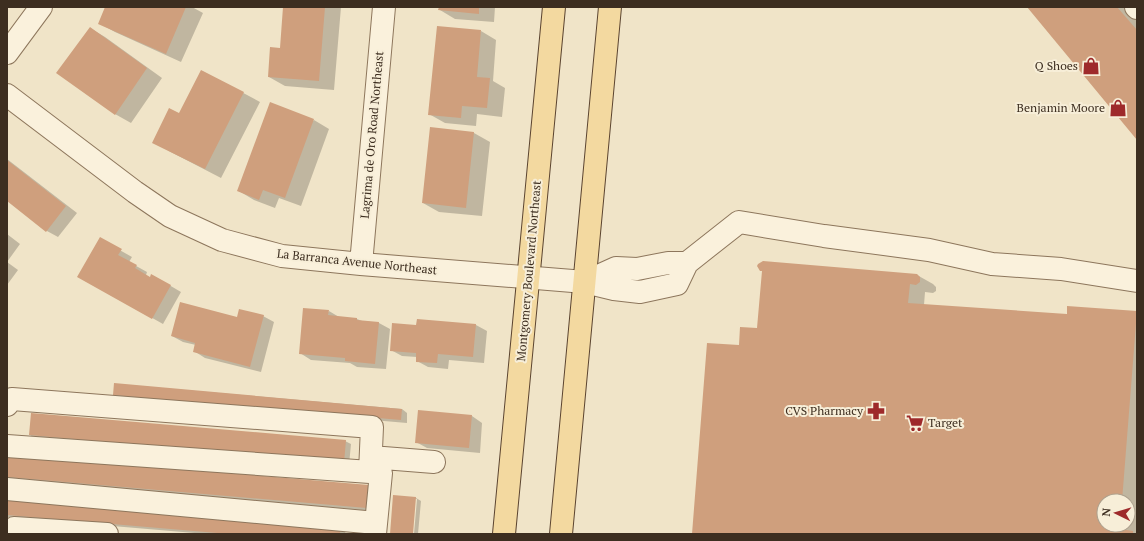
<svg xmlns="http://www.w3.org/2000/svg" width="1144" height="541" font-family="'PT Serif',serif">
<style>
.shadow{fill:#0003;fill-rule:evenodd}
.building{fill:#cf9f7d}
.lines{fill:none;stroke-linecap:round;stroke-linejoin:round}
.minor-casing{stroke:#8d765c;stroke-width:24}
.major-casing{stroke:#5b4430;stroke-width:24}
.minor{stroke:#faf1dc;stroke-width:22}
.major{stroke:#f3d9a0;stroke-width:22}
.labels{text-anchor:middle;stroke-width:4;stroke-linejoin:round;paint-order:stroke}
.poi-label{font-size:12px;fill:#3d2e20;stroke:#f7eed8;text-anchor:end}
.street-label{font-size:12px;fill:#3d2e20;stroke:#f7eed8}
</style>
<rect width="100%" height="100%" fill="#f0e4c8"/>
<!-- shadow -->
<path class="shadow" d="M106,7H126L131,10L133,7H192L203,13L181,62L115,32L99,23Z
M284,7H341L334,90L285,86L269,77L281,49Z
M440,7H495L494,22L455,19L440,10Z
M1028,7H1126L1137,20V138Z
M90,28L105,37L162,78L131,123L115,114Z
M481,31L496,40L493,81L505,88L502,117L477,114L476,126L445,123L429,114Z
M202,71L260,102L221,178L169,151L179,115Z
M314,120L329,129L301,206L279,198L275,208L254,200L239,191Z
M431,128L474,133L490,142L482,216L439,212L423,203Z
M7,159L77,213L58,237L47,231L7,200Z
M7,234L20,244L7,262L18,270L7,285Z
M100,239L132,257L129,262L147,272L146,275L150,278L152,275L181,292L163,324L79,277Z
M917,275L933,284L936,287V291L933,293L925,292L924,305L1067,315L1068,307L1137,312V518L1136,533L1137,534H693L740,346L757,329ZM1104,501H1128V525H1104Z
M329,311L339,317L357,319L362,321L379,323L390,329L386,369L357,367L350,363L311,360L300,353Z
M263,316L274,322L261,372L205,358L194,351L196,345L183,342L172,336Z
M476,325L487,331L484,363L449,360L448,369L428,367L417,361V357L402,356L391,350L417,326Z
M115,384L402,409L407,413V423L119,398L114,395Z
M472,416L482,423L480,453L427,448L416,442Z
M30,435L345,441L351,444L349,465L35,438Z
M7,455L369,486L373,511L7,479Z
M394,496L416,498L421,501L418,534H414L417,499H415L412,534H391Z
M7,497L346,529L345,534H206L7,517Z"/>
<!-- building -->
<path class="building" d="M105,7H128L131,8V7H186L166,54L98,24Z
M283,7H325L319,81L268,77L270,47L280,48Z
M439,7H479V14L438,10Z
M1027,7H1117L1137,30V140Z
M437,26L481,30L477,77L490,78L487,108L462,106L461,118L428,115Z
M90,27L147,68L115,115L56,73Z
M201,70L244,92L205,169L152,143L169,108L179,113Z
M270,102L314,119L285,198L263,190L259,200L237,191Z
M430,127L474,132L466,208L422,203Z
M7,160L66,206L46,232L7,201Z
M100,237L122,249L118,255L137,265L135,268L150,277L151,274L171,285L152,319L77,277Z
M763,261L917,274L920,277V282L916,285L910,284L908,303L1067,314V306L1137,311L1122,501H1104V525H1120V529L1133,531V534H692L707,343L739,345L740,327L757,328L762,271H760L757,266L758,264Z
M180,302L237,317L239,309L264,315L250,367L193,352L195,343L171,336Z
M303,308L329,310L328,315L357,318V320L379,322L375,364L345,361V358L299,354Z
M417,319L476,324L473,357L438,354L437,363L416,362V353L390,351L392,323L416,325Z
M114,383L402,409L401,420L113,395Z
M418,410L472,415L469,448L415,443Z
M31,413L346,440L344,463L29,435Z
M7,454L369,485L367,508L7,477Z
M393,495L416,497L413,534H390Z
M7,496L341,525L340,534H229L7,515Z"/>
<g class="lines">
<!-- minor casing -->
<g class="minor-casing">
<path id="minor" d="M1136,7L1137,8
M7,53L41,7
M7,95L135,192L170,216L222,240L282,256L361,264L585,282L614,289L640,292L677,284L687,263L739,222L824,236L929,250L992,264L1061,269L1137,281
M361,264L384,7
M585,282L616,268L637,269L668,263H687
M7,405L12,399L372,427L370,472L381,473L375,534
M7,446L370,472
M371,457L434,462
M7,489L376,523
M13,534L14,528L107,534"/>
</g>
<!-- major casing -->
<g class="major-casing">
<path id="major" d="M504,534L554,7
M561,534L610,7"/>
</g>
<!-- minor -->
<use href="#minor" class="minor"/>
<!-- major -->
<use href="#major" class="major"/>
</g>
<!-- icons -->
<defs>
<g id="shop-bare" transform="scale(1.38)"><path d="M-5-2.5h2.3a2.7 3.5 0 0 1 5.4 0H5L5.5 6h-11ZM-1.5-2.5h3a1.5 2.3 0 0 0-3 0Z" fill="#9e2a2b" stroke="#f7eed8" stroke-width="2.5" paint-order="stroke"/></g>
<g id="pharmacy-bare" transform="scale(1.38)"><path d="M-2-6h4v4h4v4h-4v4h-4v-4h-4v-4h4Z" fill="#9e2a2b" stroke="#f7eed8" stroke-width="2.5" paint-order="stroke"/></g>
<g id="supermarket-bare" transform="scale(1.38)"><path d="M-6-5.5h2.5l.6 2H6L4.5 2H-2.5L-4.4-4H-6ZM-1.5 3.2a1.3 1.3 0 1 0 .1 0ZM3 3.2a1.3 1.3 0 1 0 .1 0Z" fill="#9e2a2b" stroke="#f7eed8" stroke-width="2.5" paint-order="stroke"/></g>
</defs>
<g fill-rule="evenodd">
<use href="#shop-bare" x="1091" y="66"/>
<use href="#shop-bare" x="1118" y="108"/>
<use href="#pharmacy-bare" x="876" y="411"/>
<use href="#supermarket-bare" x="915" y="423"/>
</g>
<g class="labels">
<!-- poi labels -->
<g class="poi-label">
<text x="1078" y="70">Q Shoes</text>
<text x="1105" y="112">Benjamin Moore</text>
<text x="863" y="415">CVS Pharmacy</text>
<text x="928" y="427" text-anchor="start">Target</text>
</g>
<!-- street labels -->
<g class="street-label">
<text transform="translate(372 135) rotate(-85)" y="4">Lagrima de Oro Road Northeast</text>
<text transform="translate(357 262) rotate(6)" y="4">La Barranca Avenue Northeast</text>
<text transform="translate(529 271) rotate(-85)" y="4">Montgomery Boulevard Northeast</text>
</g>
</g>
<!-- border -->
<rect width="1144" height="541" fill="none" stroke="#3d2e20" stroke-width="16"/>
<!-- north arrow -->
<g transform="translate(1116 513) rotate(275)"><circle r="19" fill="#f7eed8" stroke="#ada18e"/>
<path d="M0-3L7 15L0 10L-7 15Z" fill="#9e2a2b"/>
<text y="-6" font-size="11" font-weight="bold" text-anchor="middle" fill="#3d2e20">N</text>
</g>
</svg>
